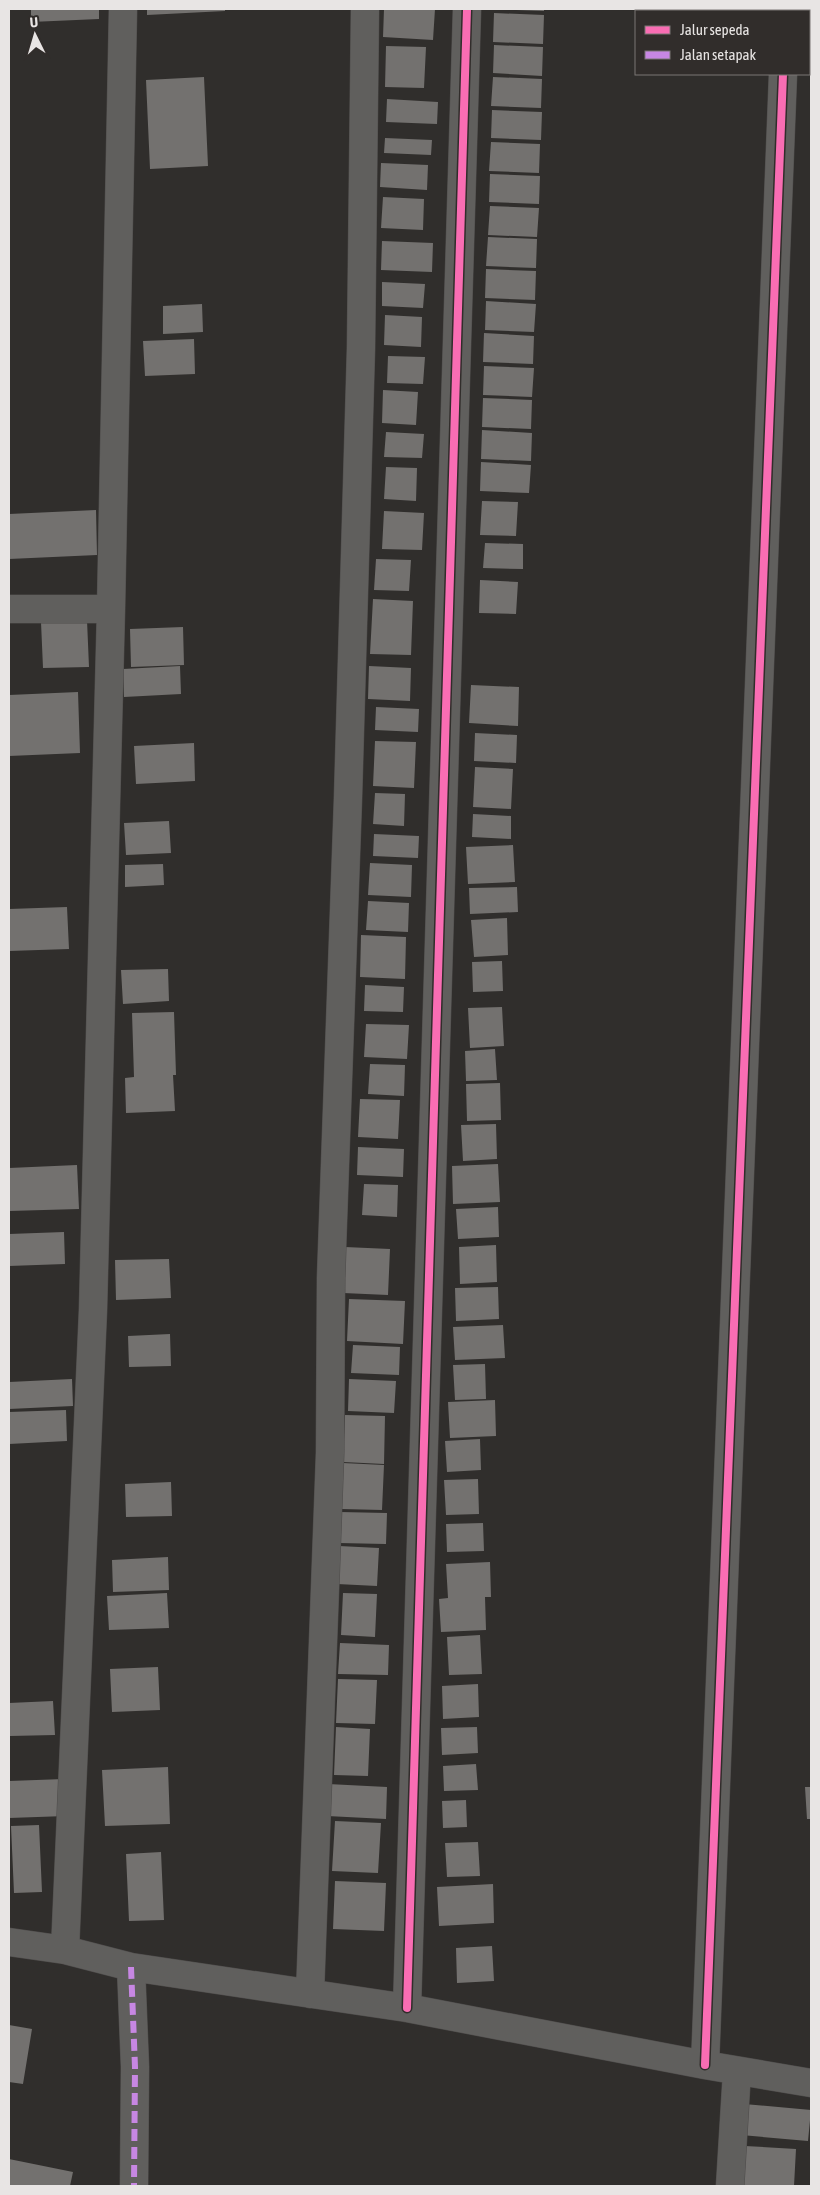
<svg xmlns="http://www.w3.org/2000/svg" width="820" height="2195" font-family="'Asap Condensed',sans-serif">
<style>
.building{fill:#73716f}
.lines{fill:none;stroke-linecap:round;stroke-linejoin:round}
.minor-casing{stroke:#4e4c4b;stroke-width:29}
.minor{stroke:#605f5d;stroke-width:28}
.quiet{stroke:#c787e3;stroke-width:6;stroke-dasharray:12 6;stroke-linecap:butt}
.cycleway-casing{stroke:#312d2b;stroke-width:11}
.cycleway{stroke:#f96db3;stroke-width:8}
</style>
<rect width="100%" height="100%" fill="#302e2c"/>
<!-- building -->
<path class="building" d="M31,9H99V19L31,22Z
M147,9H225V11L147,15Z
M384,9H435L433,40L383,37Z
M516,9H544V11L516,10Z
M494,13L544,15L543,44L493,42Z
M494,45L543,47L542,76L493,73Z
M386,46L426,47L424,88L385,87Z
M204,77L208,166L150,169L146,80Z
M493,77L542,79L541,108L491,106Z
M387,99L438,102L437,124L386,122Z
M492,110L542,112L541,140L491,138Z
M385,138L432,140L431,155L384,153Z
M491,142L540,144L539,173L489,171Z
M381,163L428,165L427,190L380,187Z
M490,174L540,176L539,204L489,202Z
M383,197L424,199L423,230L381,228Z
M490,206L539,208L537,237L488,235Z
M488,237L537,239L536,268L486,266Z
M382,241L433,243L432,272L381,270Z
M486,269L536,271L535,300L485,298Z
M382,282L425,284L423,308L382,306Z
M486,301L536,304L534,332L485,330Z
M202,304L203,332L163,334V306Z
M385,315L422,317L421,347L384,345Z
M484,333L534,336L533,364L483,362Z
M194,339L195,374L145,376L143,341Z
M388,356L425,357L423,384L387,383Z
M484,366L534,368L532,397L483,395Z
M383,390L418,392L416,425L382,423Z
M483,398L532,400L531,429L482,427Z
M482,430L532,433L531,461L481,459Z
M386,432L424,434L422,458L384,457Z
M481,462L531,465L529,493L480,491Z
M386,467L417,468L416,501L384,499Z
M482,501L518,502L516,536L480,535Z
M96,510L97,555L9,559V514Z
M384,511L424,513L422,550L382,549Z
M485,543L523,544V569L483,568Z
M376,559L411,560L409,591L374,590Z
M480,580L518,582L516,614L479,613Z
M373,599L413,601L411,655L370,654Z
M87,620L89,667L43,668L41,622Z
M183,627L184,665L131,667L130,629Z
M180,666L181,694L124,697L123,669Z
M369,666L411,668L410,701L368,699Z
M471,685L519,687L518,726L469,723Z
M78,692L80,753L9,756V695Z
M376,707L419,709L418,732L375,730Z
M475,733L517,735L516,763L474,761Z
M375,741L416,742L414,788L373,786Z
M194,743L195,781L136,784L134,746Z
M475,767L513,769L511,809L473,807Z
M375,793L405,794L404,826L373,824Z
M473,814L511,816V839L472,837Z
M169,821L171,853L126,855L124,823Z
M374,834L419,836L418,858L373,856Z
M513,845L515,882L468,884L466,847Z
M370,863L412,865L411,897L368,895Z
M163,864L164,885L125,887V865Z
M517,887L518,912L470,914L469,888Z
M368,901L409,903L408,932L366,930Z
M67,907L69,949L9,951V909Z
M507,918L508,955L474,957L471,920Z
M361,935L406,937L405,979L360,977Z
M502,961L503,991L473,992L472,962Z
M168,969L169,1001L123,1004L121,970Z
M365,985L404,987L403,1012L364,1011Z
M502,1007L504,1046L470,1048L468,1008Z
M174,1012L176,1075H173L175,1111L126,1113L125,1078L134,1077L132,1013Z
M366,1024L409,1025L407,1059L364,1057Z
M495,1049L497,1080L466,1081L465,1051Z
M370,1064L405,1065L404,1096L368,1094Z
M500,1083L501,1120L467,1121L466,1084Z
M360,1099L400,1100L398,1139L358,1137Z
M496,1124L497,1159L463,1161L461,1125Z
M358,1147L404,1149L403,1177L357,1175Z
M498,1164L500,1202L453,1204L452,1166Z
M77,1165L79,1209L9,1211V1168Z
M364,1184L398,1185L397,1217L362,1215Z
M498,1207L499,1237L458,1239L456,1209Z
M64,1232L65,1264L9,1266V1234Z
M496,1245L497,1282L460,1284L459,1247Z
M345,1247L390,1249L388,1295L343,1293Z
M169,1259L171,1298L116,1300L115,1260Z
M498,1287L499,1319L456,1321L455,1288Z
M349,1299L405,1301L403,1344L347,1341Z
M503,1325L505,1358L455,1360L453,1327Z
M170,1334L171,1366L129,1367L128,1336Z
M353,1345L400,1347L399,1375L351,1373Z
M485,1364L486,1399L455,1400L453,1365Z
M72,1379L73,1406L9,1409V1382Z
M349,1379L396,1381L394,1413L348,1411Z
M495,1400L496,1436L450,1438L448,1402Z
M66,1410L67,1441L9,1444V1412Z
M345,1415L385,1416L384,1464L343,1462Z
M480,1439L481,1470L447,1472L445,1441Z
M343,1463L384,1465L382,1510L341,1509Z
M478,1479L479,1514L446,1515L444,1480Z
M171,1482L172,1516L126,1517L125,1484Z
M340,1512L387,1513L386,1544L339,1543Z
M483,1523L484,1551L447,1552L446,1524Z
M339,1546L379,1548L377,1586L337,1584Z
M168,1557L169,1590L113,1592L112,1560Z
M490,1562L491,1597H485L486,1630L441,1632L439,1599L448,1598L446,1564Z
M167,1593L169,1628L109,1630L107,1596Z
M343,1593L377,1594L375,1637L341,1635Z
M480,1635L482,1674L449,1675L447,1637Z
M340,1643L389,1645L388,1675L338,1674Z
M158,1667L160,1710L112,1712L110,1669Z
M338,1679L377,1680L375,1724L336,1723Z
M478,1684L479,1717L443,1719L442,1686Z
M53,1701L55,1735L10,1736L9,1703Z
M336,1727L370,1729L368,1776L334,1775Z
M477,1727L478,1753L442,1755L441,1728Z
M476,1764L478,1790L444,1791L443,1766Z
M168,1767L170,1824L105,1826L102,1770Z
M64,1779L66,1816L9,1818V1781Z
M328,1784L387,1787L386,1819L327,1816Z
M805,1787H811V1819H807Z
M466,1800L467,1827L443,1828L442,1801Z
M335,1821L381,1823L378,1873L332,1871Z
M39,1825L42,1892L14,1893L11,1826Z
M478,1842L480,1876L447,1877L445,1843Z
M161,1852L164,1920L129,1921L126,1854Z
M335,1881L386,1883L384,1931L333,1929Z
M493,1884L494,1923L439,1926L437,1887Z
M492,1946L494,1981L457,1983L456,1948Z
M9,2025L32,2029L23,2084L9,2082Z
M744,2104L811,2110L808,2141L741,2135Z
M745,2146L796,2149L794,2186L742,2185Z
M9,2159L73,2172L70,2186H9Z"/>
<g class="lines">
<!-- minor casing -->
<g class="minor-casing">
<path id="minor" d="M786,11V9
M9,609H111
M9,1942L65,1950L131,1967L407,2008L705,2065L811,2083
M65,1950L93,1310L111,609L123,9
M131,1967L135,2067L134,2186
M310,1994L330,1453L331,1278L348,798L361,348L365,9
M407,2008L467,9
M705,2065L783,74
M730,2186L737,2071"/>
</g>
<!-- minor -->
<use href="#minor" class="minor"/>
<!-- quiet -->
<path class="quiet" d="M131,1967L135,2067L134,2186"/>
<!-- cycleway casing -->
<g class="cycleway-casing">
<path id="cycleway" d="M407,2008L467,9
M705,2065L783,74"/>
</g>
<!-- cycleway -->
<use href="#cycleway" class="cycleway"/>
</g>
<!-- border -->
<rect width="820" height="2195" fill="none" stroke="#e8e5e4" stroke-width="20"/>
<!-- legend -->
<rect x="635" y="10" width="175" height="65" fill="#312d2b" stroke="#7a7775"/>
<rect x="645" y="26" width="25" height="8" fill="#f96db3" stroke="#7a7775"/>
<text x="680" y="35" font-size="15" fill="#e8e5e4">Jalur sepeda</text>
<rect x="645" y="51" width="25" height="8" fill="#c787e3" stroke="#7a7775"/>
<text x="680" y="60" font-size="15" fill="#e8e5e4">Jalan setapak</text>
<!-- north arrow -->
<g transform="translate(35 35) rotate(355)" stroke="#312d2b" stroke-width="4" paint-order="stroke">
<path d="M0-4L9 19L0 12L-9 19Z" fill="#e8e5e4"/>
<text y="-8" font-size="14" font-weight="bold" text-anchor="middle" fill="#e8e5e4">U</text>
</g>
</svg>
